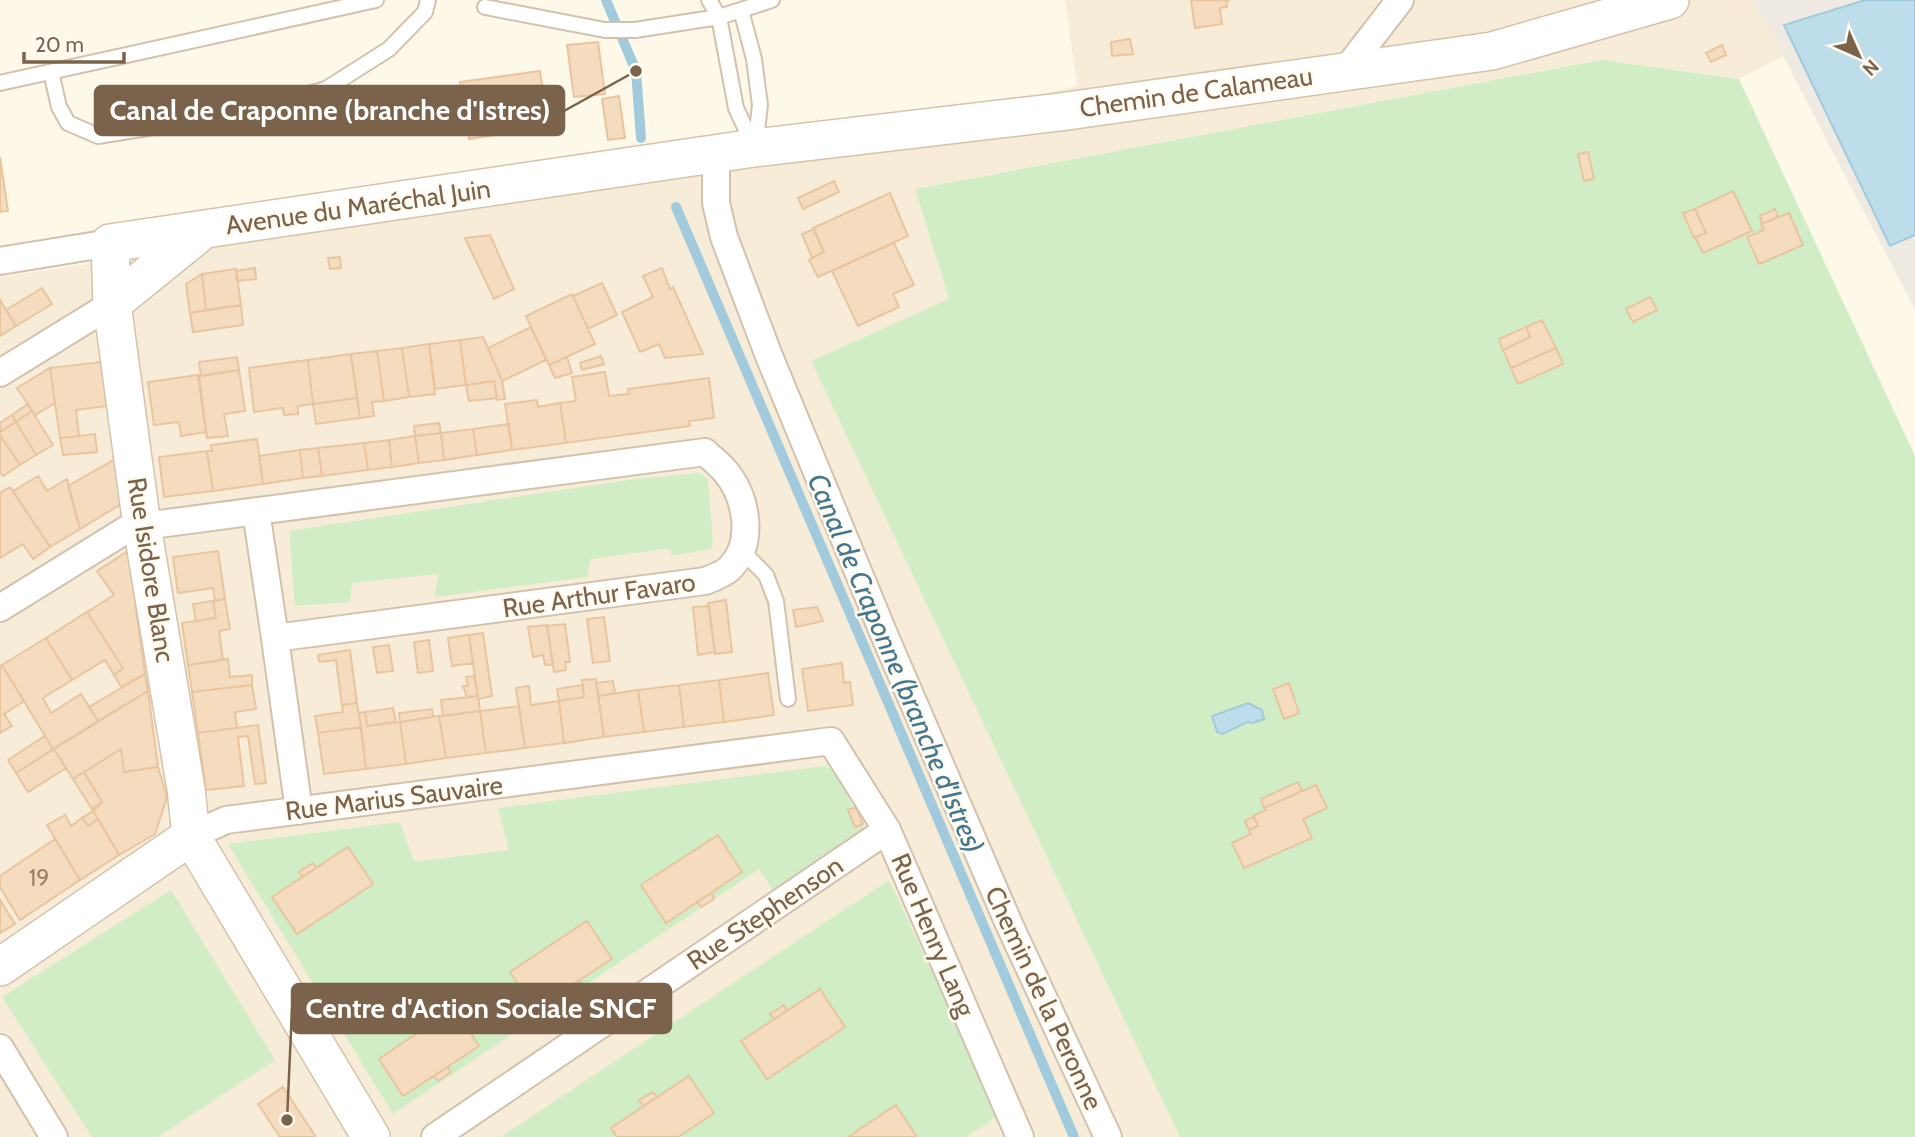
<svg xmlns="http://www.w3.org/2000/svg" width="1915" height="1137" font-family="Cabin,sans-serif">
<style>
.residential{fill:#f6ecd7}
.industrial{fill:#efeae2}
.green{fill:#d1edc6}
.water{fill:#bcdde9;stroke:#a1cbdc;stroke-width:2}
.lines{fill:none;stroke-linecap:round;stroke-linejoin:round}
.stream{stroke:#a1cbdc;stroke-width:10}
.building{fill:#f5dcbf;stroke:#e8c59f;stroke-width:2}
.lane-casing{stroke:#d2c2ad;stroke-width:18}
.street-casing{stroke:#d2c2ad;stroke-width:30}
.secondary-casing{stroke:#d5c3ab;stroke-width:40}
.lane{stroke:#fff;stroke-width:14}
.street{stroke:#fff;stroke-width:26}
.secondary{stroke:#fff;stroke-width:37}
.labels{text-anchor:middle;stroke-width:5;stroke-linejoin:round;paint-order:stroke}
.number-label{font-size:23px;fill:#9a8067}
.street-label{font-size:26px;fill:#7b624a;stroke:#fffbf1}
.water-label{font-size:28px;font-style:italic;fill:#42788f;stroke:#fffbf1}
.leader{fill:none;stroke:#7b624a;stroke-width:2.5}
.callout-dot{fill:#7b624a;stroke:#fffbf1;stroke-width:2.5}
.callout{fill:#7b624a;stroke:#7b624a;stroke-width:2.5}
.callout-label{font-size:28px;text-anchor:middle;font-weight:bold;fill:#fff}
</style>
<rect width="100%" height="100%" fill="#fef8e9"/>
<!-- residential -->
<path class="residential" d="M1065,0H1892L1739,79L1600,60L915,189L949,299L811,361L1180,1137H0V277L684,175L1077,86Z"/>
<!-- industrial -->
<path class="industrial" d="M1754,0H1915V310Z"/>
<!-- green -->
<path class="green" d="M1601,60L1739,79L1915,456V1137H1180L811,361L949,299L915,189Z
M700,473L708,479L713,541L711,549L671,556V550L664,549L591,559L587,577L435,597L438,574L352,583L350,602L295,606L289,531L635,479Z
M825,766L835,772L864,829L773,891L759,869L393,1114L228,844L400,822L414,862L509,850L498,808Z
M889,880L999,1115L966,1137H501Z
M171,890L275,1060L158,1137H92L2,997Z"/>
<!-- water -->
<path class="water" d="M1865,0H1915V235L1890,246L1784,25Z
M1248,703L1262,710L1264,719L1253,723L1247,722L1223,734L1217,732L1212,716Z"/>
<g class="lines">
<!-- stream -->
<path class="stream" d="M606,0L636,71L641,138
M676,207L1074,1137"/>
</g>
<!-- building -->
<path class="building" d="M1191,0H1230L1226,1L1227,7L1220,8L1222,24L1195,28Z
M1130,39L1133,54L1112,56L1111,42Z
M598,42L605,94L574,97L567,45Z
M1722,45L1726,55L1711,62L1706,53Z
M540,71L548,127L469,139L460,82Z
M619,96L625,138L608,140L602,99Z
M1588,152L1594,179L1584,181L1578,154Z
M0,157L8,211L0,212Z
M834,181L839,192L803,209L798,198Z
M1733,191L1752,231L1703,253L1695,237L1706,233L1695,209Z
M890,193L908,236L818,277L809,260L824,252L813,228Z
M1695,209L1706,233L1694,238L1683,213Z
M1775,209L1778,217L1762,224L1760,216Z
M1789,213L1803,245L1759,264L1747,237L1764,230L1761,224Z
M814,229L824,252L812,258L802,234Z
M490,235L514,289L494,299L465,238Z
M894,243L914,285L893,294L899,307L858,326L832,271Z
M340,257L341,268L330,269L328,258Z
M255,268L256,279L237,281L236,271Z
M662,268L670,289L673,287L703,354L665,358L659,344L640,352L622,312L653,297L643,276Z
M236,269L241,305L206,310L202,274Z
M202,274L206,310L190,313L186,284Z
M602,283L617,315L588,329L573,296Z
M42,288L52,304L16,326L6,310Z
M572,294L595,344L549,365L526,316Z
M1650,297L1657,310L1633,322L1626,309Z
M0,300L16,326L0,336Z
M241,305L243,325L193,332L190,313Z
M1542,320L1556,348L1511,368L1503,350L1530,337L1526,327Z
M531,327L546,360L502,381L488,348Z
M1526,327L1530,337L1503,350L1499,339Z
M483,337L502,380L505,399L497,400L494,381L466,385L460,340Z
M460,340L466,385L435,389L429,344Z
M429,344L435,394L409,397L402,348Z
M402,348L409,397L384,401L377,351Z
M1556,348L1563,364L1518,384L1511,368Z
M377,351L384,401L372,402L374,416L360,418L351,354Z
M351,354L357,398L313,404L308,360Z
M601,356L604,364L582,370L580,363Z
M237,357L239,370L201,376L199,362Z
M567,357L572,373L555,378L549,365Z
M308,360L313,404L298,406V414L284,415L283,408L254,412L249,368Z
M101,362L107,406L76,410L79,436L60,438L50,368Z
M50,368L55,403L35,415L17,388Z
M239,370L245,411L224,414L228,436L207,438L199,376Z
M605,372L609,396L629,394L628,389L709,378L714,418L689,421L690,426L566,443L560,403L576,401L572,377Z
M198,375L206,432L181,436L179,422L154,425L148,382Z
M494,381L497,398L469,401L466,385Z
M357,398L360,418L316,424L313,404Z
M537,400L538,407L560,403L566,443L512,450L505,404Z
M28,404L32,411L16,422L12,415Z
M32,411L53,445L36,455L16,422Z
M12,415L16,422L0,432V423Z
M16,422L36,455L20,465L0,435V432Z
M439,423L441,433L415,436L414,426Z
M509,424L512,450L477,455L473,429Z
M473,429L477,455L444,460L441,433Z
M441,433L444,460L419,463L415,436Z
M95,434L97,452L63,455L60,438Z
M0,435L20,465L3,476L0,472Z
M415,436L419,463L392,467L389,440Z
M257,439L263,484L213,491L207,451H212L211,445Z
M389,440L392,467L368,470L364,443Z
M364,443L368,470L322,476L318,448Z
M318,448L322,476L303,478L300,450Z
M300,450L303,478L263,484L259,456Z
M207,451L213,491L164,497L159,457Z
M115,459L121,504L80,529L68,486Z
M38,476L47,491L67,479L80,529L50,547L13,491Z
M10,487L50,547L33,559L23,544L0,558V493Z
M128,551L145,674L121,687L114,675L123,668L87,612L114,595L97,571Z
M218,551L225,599L215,601L213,588L178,593L173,557Z
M225,599L230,629L219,631L223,660L188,665L182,623L216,618L213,601Z
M726,600L732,652L715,654L708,603Z
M213,601L216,618L196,621L193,604Z
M709,606L715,652L698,655L693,607Z
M817,607L823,621L796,627L793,610Z
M87,612L123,668L114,675L105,660L72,680L46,638Z
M604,617L610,661L593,663L587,619Z
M565,624L570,662H565L566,670L554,672L547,626Z
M547,625L553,664L545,665L543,655L533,657L528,627Z
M483,633L492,696L478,699L469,635Z
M469,635L473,663L452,666L448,638Z
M46,638L72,680L43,698L51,713L81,694L98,721L53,749L2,665Z
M429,640L433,671L418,673L414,642Z
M389,645L393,671L377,673L373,647Z
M350,650L357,703L342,705L336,660L319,662L318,655Z
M228,659L230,677L252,675V685L192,692L188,665Z
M842,663L844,683L850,682L853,705L808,711L802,669Z
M2,665L24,701L4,714L12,726L0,733V666Z
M768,673L774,715L724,722L719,680Z
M145,674L148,691L98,721L89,707Z
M474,676L478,696L467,697L463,686H468L466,677Z
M596,679L604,737L564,743L559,701L584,697L582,680Z
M719,680L724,722L684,727L679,685Z
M613,681L615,693L598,696L596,683Z
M1289,683L1299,713L1284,719L1273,689Z
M252,685L256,709L235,712L237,728L198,733L192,692Z
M583,685L584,697L559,701L557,689Z
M679,685L684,727L644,732L638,690Z
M529,686L531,705L559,701L564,743L525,748L516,688Z
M638,690L644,732L604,737L598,696Z
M148,691L158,767L124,772L121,749L73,779L54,749Z
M478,696L480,711L443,716L441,700Z
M357,703L361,727L318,733L315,716L343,712L342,705Z
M519,706L525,748L486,753L480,711Z
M393,708L396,722L367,726L365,712Z
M432,709L433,717L400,722L399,713Z
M480,711L486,753L446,758L439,716Z
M365,712L367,726L400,722L406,764L366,769L359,713Z
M439,716L446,758L406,764L400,722Z
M258,725L266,783L255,784L248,736L238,737L244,786L206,790L198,733Z
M361,727L366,769L324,774L318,733Z
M45,736L53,749L16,773L8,760Z
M54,749L66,768L28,792L16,773Z
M121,749L124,772L158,767L167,797L155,834L119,855L93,811L102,802L84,772Z
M84,772L102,802L92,809L73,779Z
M1298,782L1302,791L1264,808L1261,799Z
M1316,785L1327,808L1303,819L1312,838L1244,868L1232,843L1251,834L1249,830L1258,826L1253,816L1266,810L1264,808Z
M856,807L863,824L855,827L848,810Z
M93,811L98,819L88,826L82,818Z
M65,815L71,826L82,818L88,826L98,819L119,855L80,880L47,825Z
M1254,817L1258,826L1249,830L1245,821Z
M718,835L742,872L666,923L641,885Z
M55,839L80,880L20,920L0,887V876Z
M348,847L373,884L297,934L272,897Z
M313,863L316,868L303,877L299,872Z
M711,893L714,899L701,907L697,902Z
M0,900L15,924L0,933Z
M587,921L612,959L535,1009L510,972Z
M579,980L583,985L569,994L566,989Z
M820,989L845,1027L767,1079L741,1041Z
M784,1005L787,1011L774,1019L770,1014Z
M454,1008L479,1046L403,1096L379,1059Z
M448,1067L451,1072L438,1081L434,1076Z
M689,1076L714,1113L678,1137H617L611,1128Z
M283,1087L316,1137H280L258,1104Z
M653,1092L657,1097L643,1106L639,1100Z
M896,1105L917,1137H848Z"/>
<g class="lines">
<!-- lane casing -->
<g class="lane-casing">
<path id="lane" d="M709,0L719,17L736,108L754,147
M485,7L605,30H635L719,17L772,0
M741,10L754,59L760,105L755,147
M51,72L59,107L68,123L98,136L247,112L326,89L389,49L425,12L428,0
M0,83L376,0
M742,551L766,575L776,601L788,699"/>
</g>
<!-- street casing -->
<g class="street-casing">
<path id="street" d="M1346,70L1400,0
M716,154V203L724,237L769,356L886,639L1009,924L1108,1137
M0,261L110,243
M0,373L112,304
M256,511L275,638
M0,608L129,528L705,452C711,458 719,464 725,471C747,497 755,543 730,568C724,574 713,578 705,581L275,638L299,811
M191,836L226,820L831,741L887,830L1020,1137
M0,1048L54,1137
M435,1137L887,830"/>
</g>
<!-- secondary casing -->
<g class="secondary-casing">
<path id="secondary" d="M112,304L202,231
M0,967L191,836
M371,1137L191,836L186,789L142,526L112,304L110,243L754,148L1060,112L1492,51L1670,0"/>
</g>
<!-- lane -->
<use href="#lane" class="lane"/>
<!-- street -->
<use href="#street" class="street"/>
<!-- secondary -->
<use href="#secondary" class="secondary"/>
</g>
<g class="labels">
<!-- number labels -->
<g class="number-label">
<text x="39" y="886">19</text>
</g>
<!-- street labels -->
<g class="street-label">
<text transform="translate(1196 92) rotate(-8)" y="9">Chemin de Calameau</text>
<text transform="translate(358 207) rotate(-8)" y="9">Avenue du Maréchal Juin</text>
<text transform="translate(151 570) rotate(81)" y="9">Rue Isidore Blanc</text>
<text transform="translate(599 595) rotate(-8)" y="9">Rue Arthur Favaro</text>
<text transform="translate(394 798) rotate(-7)" y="9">Rue Marius Sauvaire</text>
<text transform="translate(765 913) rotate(-34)" y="9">Rue Stephenson</text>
<text transform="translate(933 935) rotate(67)" y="9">Rue Henry Lang</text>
<text transform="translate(1044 998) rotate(65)" y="9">Chemin de la Peronne</text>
</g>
<!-- water labels -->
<g class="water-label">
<text transform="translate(896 663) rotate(67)" y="10">Canal de Craponne (branche d'Istres)</text>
</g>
</g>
<!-- callouts -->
<path class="leader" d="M636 71L564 111M287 1120L292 1009"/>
<g class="callout-dot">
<circle cx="636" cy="71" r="7"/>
<circle cx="287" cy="1120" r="7"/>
</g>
<g class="callout">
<rect x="95" y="86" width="469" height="49" rx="7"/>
<rect x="292" y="984" width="379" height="49" rx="7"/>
</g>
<g class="callout-label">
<text x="330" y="120">Canal de Craponne (branche d'Istres)</text>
<text x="481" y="1018">Centre d'Action Sociale SNCF</text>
</g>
<!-- north arrow -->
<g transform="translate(1859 56) rotate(135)" stroke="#fffbf1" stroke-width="5" paint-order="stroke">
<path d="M0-5L12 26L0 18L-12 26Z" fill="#7b624a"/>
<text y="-10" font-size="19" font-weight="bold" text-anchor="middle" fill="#7b624a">N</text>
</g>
<!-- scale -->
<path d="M24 52v10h100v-10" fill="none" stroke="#7b624a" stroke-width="3.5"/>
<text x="35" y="52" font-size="21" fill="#7b624a" stroke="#fffbf1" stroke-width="5" paint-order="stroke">20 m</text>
</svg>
